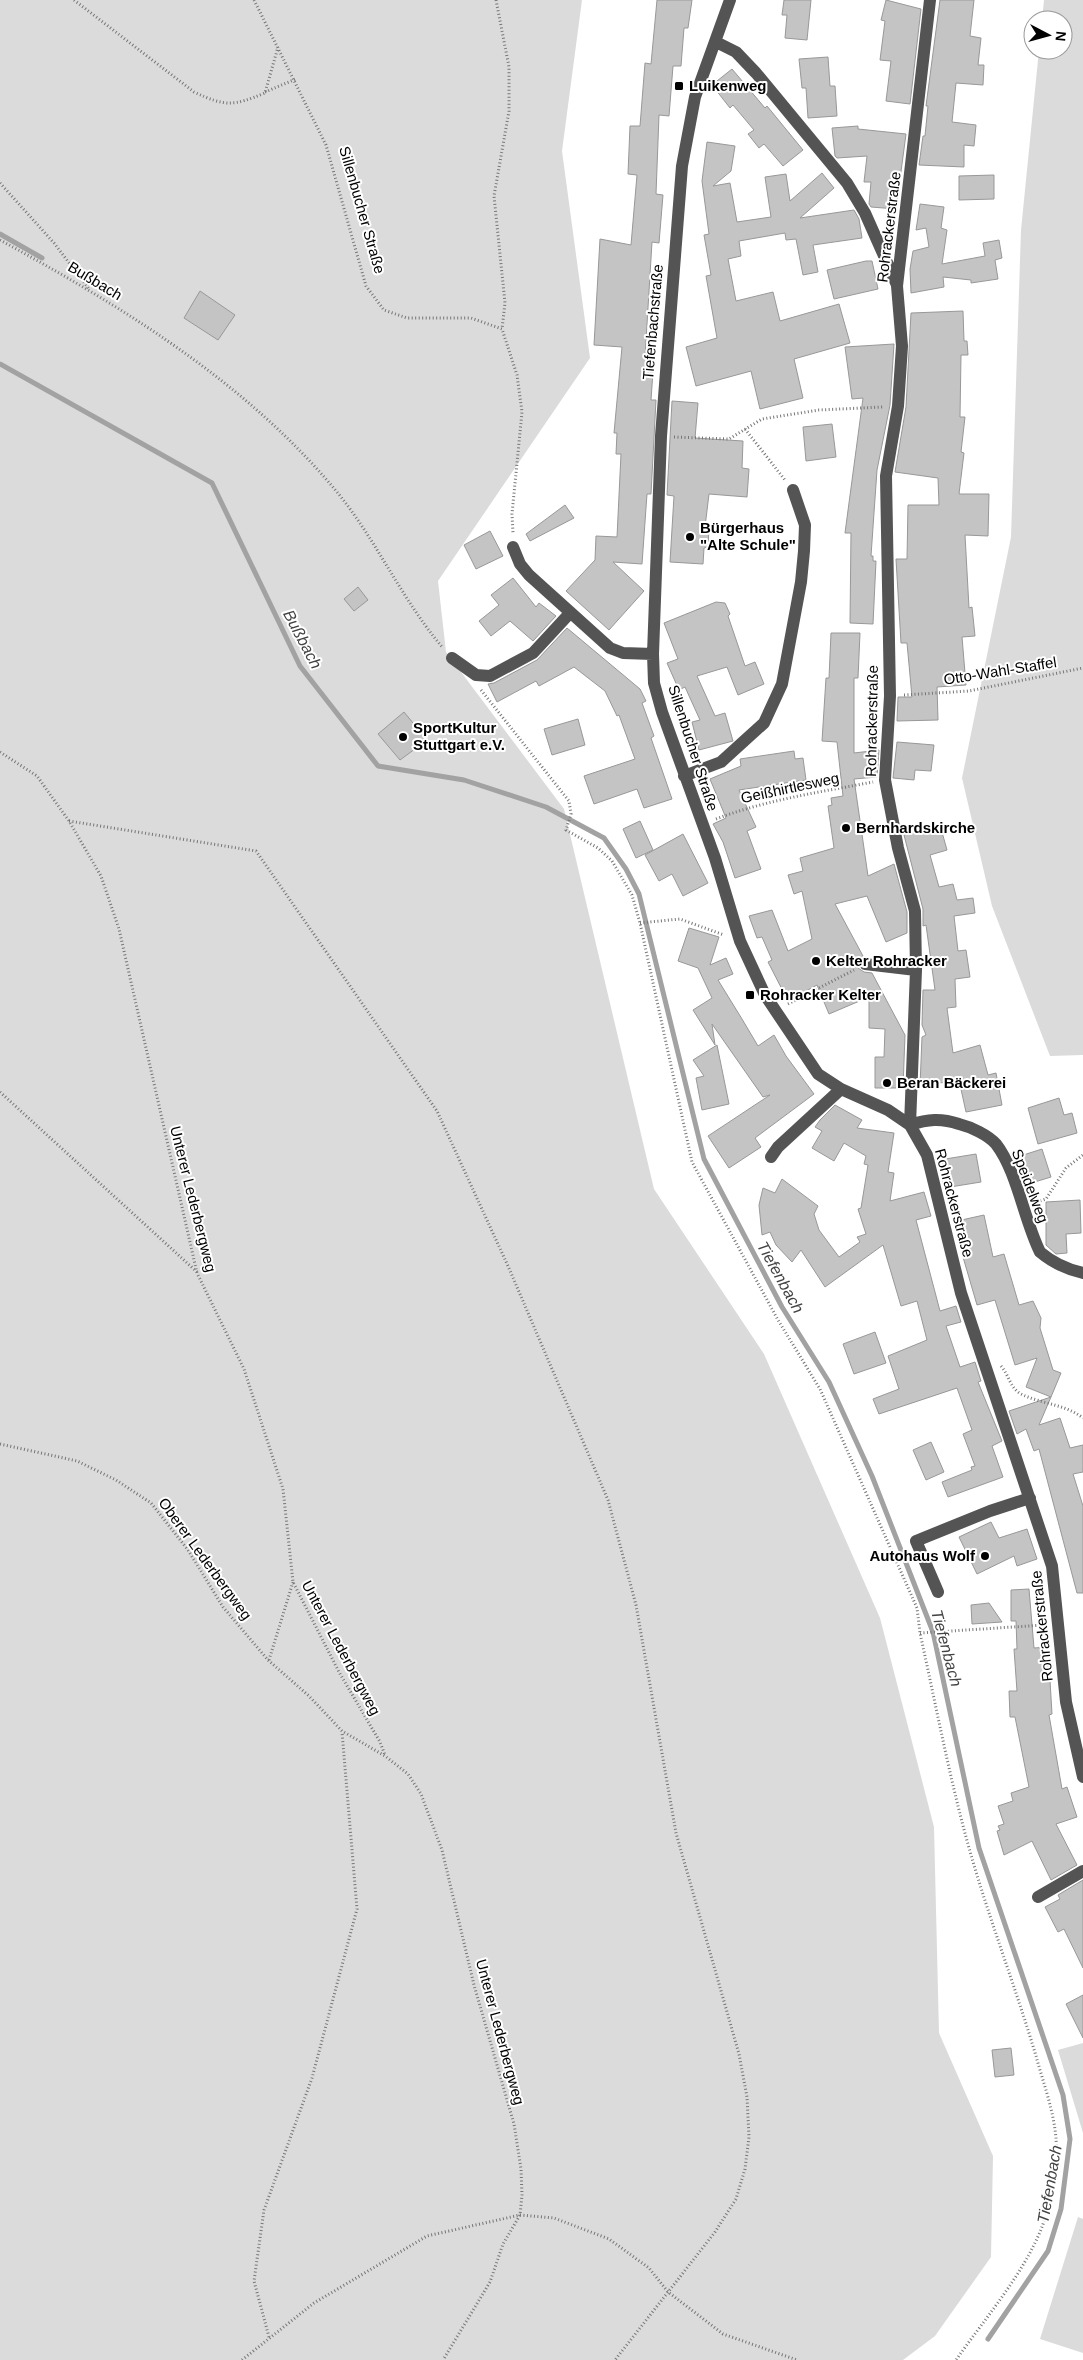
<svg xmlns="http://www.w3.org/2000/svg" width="1083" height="2360" font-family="Arial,sans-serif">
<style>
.green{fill:#dbdbdb}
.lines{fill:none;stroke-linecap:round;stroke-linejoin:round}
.stream{stroke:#a2a2a2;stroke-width:5}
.building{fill:#c4c4c4;stroke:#989898}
.path{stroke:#767676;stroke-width:3;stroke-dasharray:1 2.5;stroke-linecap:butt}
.minor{stroke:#545454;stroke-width:12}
.poi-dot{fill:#000;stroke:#fff;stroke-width:2}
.labels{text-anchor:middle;stroke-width:4;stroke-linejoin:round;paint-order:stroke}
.poi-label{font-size:15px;font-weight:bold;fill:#000;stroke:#fff;text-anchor:start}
.street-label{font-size:15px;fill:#000;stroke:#fff}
.water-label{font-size:16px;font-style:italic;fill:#434343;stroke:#fff}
</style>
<rect width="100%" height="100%" fill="#fff"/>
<!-- green -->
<path class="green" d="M0,0H582L562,151L590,358L438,581L446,652L564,809L654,1189L764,1354L880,1618L934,1827L939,2033L993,2156L991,2257L935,2336L903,2360H0Z
M1044,0H1083V1055L1050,1056L992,906L962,778L1011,537L1021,230L1039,50H1063V20H1042Z
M1083,2043V2133L1058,2050Z
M1078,2217L1083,2219V2353L1040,2339Z"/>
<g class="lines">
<!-- stream -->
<path class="stream" d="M0,234L42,258
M0,364L212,483L300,666L378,766L464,780L546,807L604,838L626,869L639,894L704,1159L782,1307L829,1382L872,1476L933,1632L979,1848L1063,2095L1070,2139L1061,2209L1048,2251L988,2339"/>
</g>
<!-- building -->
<path class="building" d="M657,0H692L688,28H684L681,66H673L669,116L659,115L656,194L663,195L659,243L652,242L645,357H654L651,400H656L651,494H647L642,564L613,562L644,591L609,630L566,591L595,560L596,536L617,537L621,454H616L617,433H614L622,347L594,345L600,239L631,245L637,175L628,174L630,126H640L645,63L651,64Z
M784,0H811L807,40L785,38L787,15H782Z
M886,0L921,9L910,104L886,101L891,61L880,60L885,21L881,20Z
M940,0H974L970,36L981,38L978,65H984L983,85L956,83L952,122L976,125L974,146L964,145V167L919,165L923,136H925L928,106H926Z
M828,57L830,86H835L837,116L808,118L806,88H802L799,59Z
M732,69L765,108L767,106L803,150L783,166L764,144L759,148L748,134L754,130L733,105L730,108L712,85Z
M858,126V129L906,134L896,209L871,207L869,204L871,182H864L867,156L837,158L835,156L832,128Z
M707,142L735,146L731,171L713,186L730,183L737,222L771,217L765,177L786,174L790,201L822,173L834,188L800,218L854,210L859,219L862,238L813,245L818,272L803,275L796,239L786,240L785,233L739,241L741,256L728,259L736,301L773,292L780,321L839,304L850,343L794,359L803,398L760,409L751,371L696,386L686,347L717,338L706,276L711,275L704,235L709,234L702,181Z
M994,175V199L959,200V176Z
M920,204L944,207L941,228L947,230L942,264L985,256L983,243L999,240L1002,258L995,260L998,279L971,283V280L943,277L944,287L911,293L910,269L913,251L929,247L926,228L916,230Z
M866,261H872L878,289L834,299L827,270Z
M200,291L235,315L218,340L184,318Z
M963,311L964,341H967L968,355H961L960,417H965L961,452L964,453L959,494H989L988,536L965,535L969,608L972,607L975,636L962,637L966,685L937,687L938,720L897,721L898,697H912L907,643H901L896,559H907L908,505H939L938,478L895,472L906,407L911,313Z
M894,344L890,405L877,470L871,556H873V561H876L873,624L850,623L851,533H845L863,398L852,399L845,347Z
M672,401L698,403L695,438L743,441L742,468L749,469L747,497L709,494L705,527L709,528L708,547L704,548L703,564L670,562L674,496L667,495Z
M832,424L836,457L806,461L803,427Z
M565,505L574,518L530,541L526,534Z
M490,531L503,556L476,569L464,545Z
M513,578L536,607L539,603L556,616L533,641L510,621L491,636L479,621L499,605L491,595Z
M358,587L368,600L354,611L344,599Z
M716,602L725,603L730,614L728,616L745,666L755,662L764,684L738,695L727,667L697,676L715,716L725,713L733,741L699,750L692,722L700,720L685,687L679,690L667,663L678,659L664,623Z
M567,628L640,689L646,701L642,703L654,736L651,738L672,799L644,808L637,789L594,804L584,776L635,759L619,715L617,716L605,691L574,667L539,686L536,681L497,702L488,684L494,683L537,660Z
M831,633H860L858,678H854V753L879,750L877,777L854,779L868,876L894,864L907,912V933L886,942L867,896L835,904L863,956L858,960V968L864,972L872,973L905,1035L903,1088H875V1057H884L885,1029L869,1028V997L829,1014L817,985L788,1001L768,962L772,960L762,937L757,938L749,916L772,910L788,951L812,939L802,891L794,894L788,875L803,871L800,858L834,848L828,806L832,805L831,798L843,796L837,742L822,741L826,678H829Z
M404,712L427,740L400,760L378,734Z
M578,719L585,745L552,755L544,729Z
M897,742L934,745L931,771L915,770L914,780L893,778Z
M794,751L795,759L803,758L806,780L739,790L756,827L747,831L761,869L735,878L723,842L713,824L726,818L710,779L741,766L740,759Z
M640,821L653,850L636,858L623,829Z
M940,825L947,850L930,855L939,887L953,884L957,900L973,898L975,913L954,916L958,951L966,950L970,977L955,979L956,1007L947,1008L953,1053L980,1045L988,1075L996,1073L1002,1105L966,1112L959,1080L920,1086L922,1037L926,1035L922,1025L923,990H935L926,925L923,926V909L904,835Z
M683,834L708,883L683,896L672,874L659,881L645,855Z
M689,928L719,937L710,965L726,958L733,974L718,980L742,1019L758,1046L774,1035L786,1056L814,1094L755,1138L761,1147L729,1168L708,1136L770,1095L763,1097L712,1024L715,1045L693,1010L712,998L698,968L678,961Z
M717,1045L729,1104L702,1110L696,1078L704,1076L693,1060Z
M1059,1098L1064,1115L1072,1113L1077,1133L1038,1144L1028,1108Z
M835,1105L862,1120L857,1128L894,1133L888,1172L894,1173L890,1201L924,1192L931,1216L916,1220L940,1311L956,1306L961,1322L946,1326L960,1367L975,1362L981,1381L978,1382L1002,1441L992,1446L1003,1477L948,1497L942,1482L972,1470L971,1467L975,1466L963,1434L972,1430L957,1388L879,1414L873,1399L899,1389L888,1356L927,1340L917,1301L901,1306L883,1245L825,1287L801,1250L792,1262L776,1245L770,1232L762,1235L759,1205L763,1188L775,1193L782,1179L818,1206L814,1214L819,1230L839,1257L860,1242L857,1237L866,1234L858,1209L861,1208L868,1165L864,1164L866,1156L844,1143L834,1161L812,1148L822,1131L815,1127L820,1120Z
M1042,1149L1051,1177L1025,1185L1014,1158Z
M976,1154L981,1182L944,1188L939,1160Z
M1080,1200L1081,1233L1066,1234L1067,1253L1056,1254L1046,1245V1202Z
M984,1215L993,1257L1004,1254L1019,1305L1033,1301L1041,1318L1040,1328L1053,1370L1061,1373L1051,1397L1026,1387L1037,1358L1015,1365L995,1300L977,1305L963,1257H965L957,1221Z
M875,1332L886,1363L854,1374L843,1344Z
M1051,1397L1039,1425L1060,1418L1070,1448L1083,1445V1472L1073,1474L1083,1506V1593H1077L1039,1449L1034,1451L1026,1429L1017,1434L1009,1411Z
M931,1442L944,1472L926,1480L913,1450Z
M991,1522L999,1538L1027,1529L1037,1559L1017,1566L1014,1556L977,1574L959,1537Z
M1029,1589L1034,1648L1048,1647L1052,1714L1049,1715L1062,1789L1067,1787L1077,1817L1056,1824L1077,1865L1051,1880L1032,1841L1004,1855L997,1831L1000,1830L998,1826L1004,1824L998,1806L1013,1801L1011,1793L1029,1787L1015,1717H1010L1009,1691H1017L1014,1649H1017L1016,1621H1011V1590Z
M989,1603L1002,1622L972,1624L971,1605Z
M1083,1880V1968L1064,1929L1058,1932L1045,1907L1060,1899L1058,1895Z
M1083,1995V2038L1066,2004Z
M1011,2048L1014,2075L995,2077L992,2050Z"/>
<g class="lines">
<!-- path -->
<path class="path" d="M74,0L194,92C226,107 233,106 265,93L278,47
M254,0L326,145L366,286L384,310L407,318H471L502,329L517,375L522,412L512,514L513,533
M496,0L509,67V111L494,196L505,303L502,329
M265,92L296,79
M0,183L54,243L89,289
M0,240C123,307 247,383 337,492C377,541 402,600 443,648
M745,429L785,480
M674,437L729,439L762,419L819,410L883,407
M481,690L569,801L571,814L566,830L598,848L612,861L632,895L640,923L692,1162L778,1320L820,1389L917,1608L920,1633C935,1701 948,1770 966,1837C986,1911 1014,1982 1036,2056C1043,2082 1054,2111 1056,2139C1058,2160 1054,2183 1049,2204C1037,2259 988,2314 956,2360
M904,695L969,691L1083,668
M0,752L37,776L69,821L101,876L119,929L197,1273L244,1369L283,1489L293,1582L339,1672L380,1742L385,1755
M716,819C766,800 820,792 873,782
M69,821L256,851L437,1111L508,1266L608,1500L636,1605L676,1833L739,2054L747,2097L749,2137L745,2169L736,2199L715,2232L615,2360
M640,923L680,919L724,935
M788,1004L854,970
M0,1092L197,1272
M1037,1202L1046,1199L1066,1168L1083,1155
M1001,1366C1009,1375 1010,1388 1021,1394C1041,1404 1065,1404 1083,1418
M0,1444L77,1461L116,1480L151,1503L188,1550L223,1607L268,1660L309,1696L342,1731L385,1756L408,1774L421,1794L442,1850L474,1985L514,2124L521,2169L522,2195L520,2215L503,2244L490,2282L443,2360
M920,1633L1044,1625
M269,1660L293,1582
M269,2337L254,2281L264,2210L312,2078L357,1909L342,1732
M242,2360L314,2303L427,2236L520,2215L554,2218L609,2239L649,2268L668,2292L723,2334L797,2360"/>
<!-- minor -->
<path class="minor" d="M730,0L695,97L682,166L661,436L653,654L654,683L662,712L715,858L740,941L765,995L818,1074L841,1089L888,1110L910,1125
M930,0L897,286L902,346L898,406L886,476L890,696L885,780L898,848L915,911L916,970L910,1125L927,1155L961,1293L1052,1566L1066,1702L1083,1777
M716,42L736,52L756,73L847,183L865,213L897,285
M513,547L520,564L529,575L610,648L623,653L653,654
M452,658L476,675L490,676L533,653L570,613
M684,776L721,762L764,723L782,684L801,582L804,551L805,525L793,490
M865,964L916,970
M910,1125C928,1119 941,1118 959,1124C971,1127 988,1135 996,1144C1017,1171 1024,1220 1040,1252C1053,1263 1066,1269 1083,1273
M771,1157L778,1147L841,1089
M938,1592L916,1541L990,1511L1030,1498
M1038,1897L1083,1871"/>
</g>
<!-- markers -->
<g class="poi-dot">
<rect x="674" y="81" width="10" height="10" rx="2.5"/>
<circle cx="690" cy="537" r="5"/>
<circle cx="403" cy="737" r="5"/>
<circle cx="846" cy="828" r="5"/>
<circle cx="816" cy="961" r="5"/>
<rect x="745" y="990" width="10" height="10" rx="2.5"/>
<circle cx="887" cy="1083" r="5"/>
<circle cx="985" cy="1556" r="5"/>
</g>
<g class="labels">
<!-- poi labels -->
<g class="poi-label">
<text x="689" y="91">Luikenweg</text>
<text x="700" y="533">Bürgerhaus<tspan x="700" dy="17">"Alte Schule"</tspan></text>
<text x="413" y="733">SportKultur<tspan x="413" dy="17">Stuttgart e.V.</tspan></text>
<text x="856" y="833">Bernhardskirche</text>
<text x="826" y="966">Kelter Rohracker</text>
<text x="760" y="1000">Rohracker Kelter</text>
<text x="897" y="1088">Beran Bäckerei</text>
<text x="975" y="1561" text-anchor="end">Autohaus Wolf</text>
</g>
<!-- street labels -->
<g class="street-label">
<text transform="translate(362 210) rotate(74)" y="5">Sillenbucher Straße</text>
<text transform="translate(889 227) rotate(-83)" y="5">Rohrackerstraße</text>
<text transform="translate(95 281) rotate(31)" y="5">Bußbach</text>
<text transform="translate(653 322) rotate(-85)" y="5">Tiefenbachstraße</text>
<text transform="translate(1000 671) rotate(-9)" y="5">Otto-Wahl-Staffel</text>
<text transform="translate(872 721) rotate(-89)" y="5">Rohrackerstraße</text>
<text transform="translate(693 748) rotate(72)" y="5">Sillenbucher Straße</text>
<text transform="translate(790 788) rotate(-12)" y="5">Geißhirtlesweg</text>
<text transform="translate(1030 1186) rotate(69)" y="5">Speidelweg</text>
<text transform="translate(193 1199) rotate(76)" y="5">Unterer Lederbergweg</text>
<text transform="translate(954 1203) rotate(75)" y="5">Rohrackerstraße</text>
<text transform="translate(205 1559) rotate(54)" y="5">Oberer Lederbergweg</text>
<text transform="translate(1042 1626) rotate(-96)" y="5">Rohrackerstraße</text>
<text transform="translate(341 1648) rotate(62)" y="5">Unterer Lederbergweg</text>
<text transform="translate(500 2032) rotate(75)" y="5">Unterer Lederbergweg</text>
</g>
<!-- water labels -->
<g class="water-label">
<text transform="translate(303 639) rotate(62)" y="6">Bußbach</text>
<text transform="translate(781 1277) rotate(61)" y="6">Tiefenbach</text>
<text transform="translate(947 1648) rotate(75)" y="6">Tiefenbach</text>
<text transform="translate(1049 2184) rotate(-80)" y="6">Tiefenbach</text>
</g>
</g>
<!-- north arrow -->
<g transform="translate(1048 35) rotate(96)"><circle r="24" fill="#ffffff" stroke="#999999"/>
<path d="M0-4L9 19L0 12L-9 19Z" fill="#000000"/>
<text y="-8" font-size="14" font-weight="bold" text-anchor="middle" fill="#000000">N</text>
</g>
</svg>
